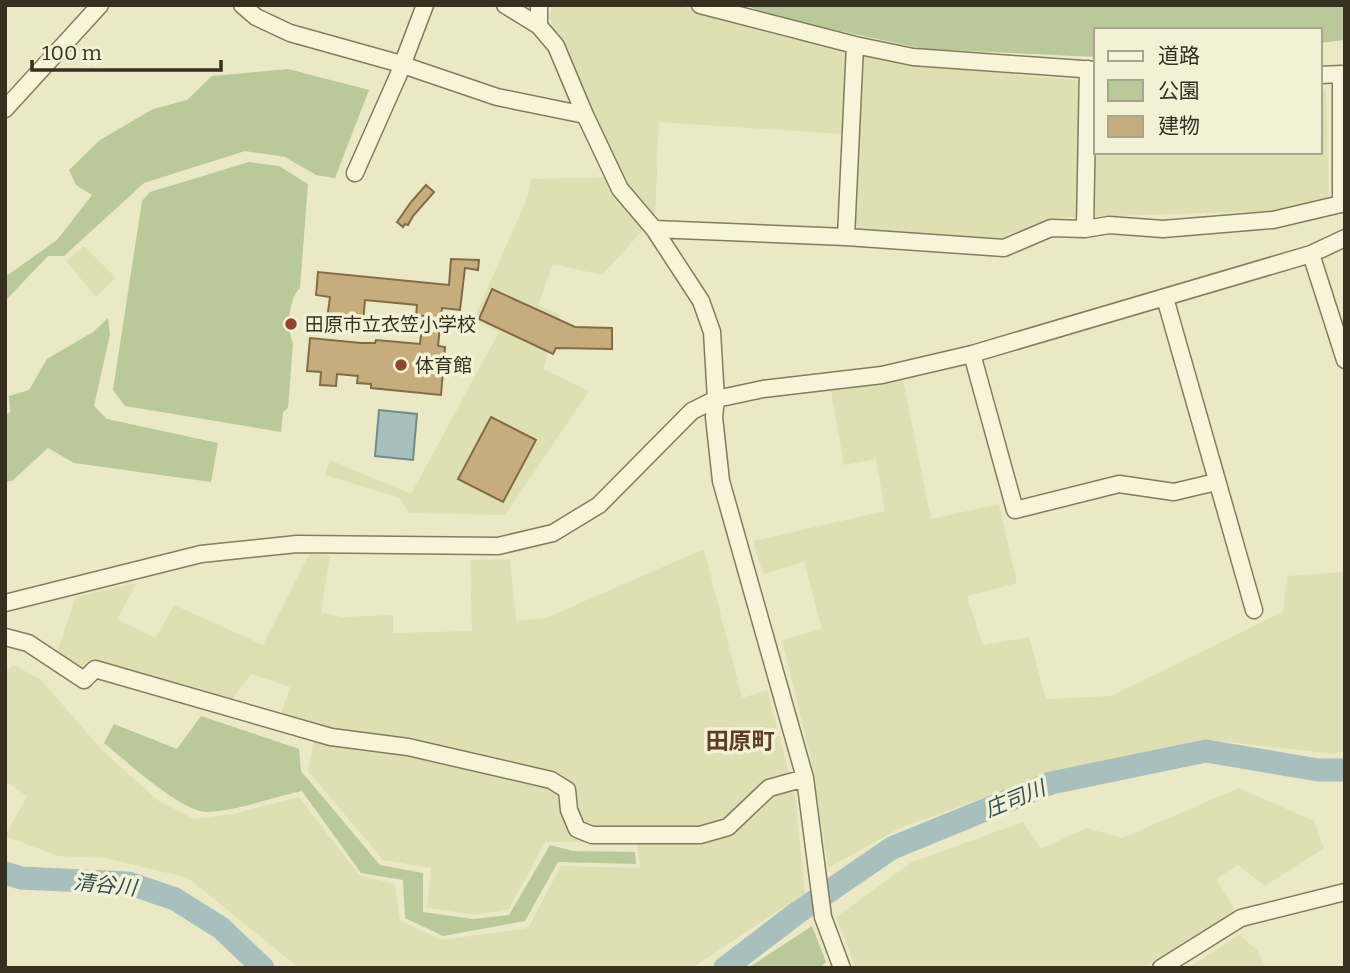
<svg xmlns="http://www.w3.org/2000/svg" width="1350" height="973" font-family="Bitter,'Noto Sans JP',serif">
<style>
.farmland{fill:#dee0b4}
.green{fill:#b9c99a}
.water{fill:#a7bfbd;stroke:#6e8d8c;stroke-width:2}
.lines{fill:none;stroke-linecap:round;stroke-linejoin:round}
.river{stroke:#a7bfbd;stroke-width:23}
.building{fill:#c7ac7e;stroke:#836b44;stroke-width:2}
.minor-casing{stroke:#857b5d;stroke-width:19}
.minor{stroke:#f7f4d9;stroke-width:16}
.poi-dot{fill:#904531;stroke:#f3f1d5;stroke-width:2.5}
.labels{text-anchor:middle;stroke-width:7;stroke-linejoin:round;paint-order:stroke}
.poi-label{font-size:19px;fill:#373020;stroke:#f3f1d5;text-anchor:start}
.water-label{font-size:21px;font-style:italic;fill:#305055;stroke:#f3f1d5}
.quarter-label{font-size:23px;font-weight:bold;fill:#603c22;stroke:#f3f1d5}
</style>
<rect width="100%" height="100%" fill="#ebe8c6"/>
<!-- farmland -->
<path class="farmland" d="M552,5H676L911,65L1096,82V152H1320V89H1326L1329,200L1269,211L1052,218L1003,238L853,231L856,135L659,122L655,217L602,275L553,264L538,305L561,315L543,369L589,391L505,515L409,513L400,498L325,475L330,460L411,494L499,332L474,319L528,196L531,179L620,177L549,18Z
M84,246L116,278L96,297L66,261Z
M903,380L931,519L999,504L1017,583L967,596L983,645L1029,637L1046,699L1111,696L1283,612L1287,576L1345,572V750L1335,754L1211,740L1046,775L900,828L828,868L811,760L782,640L822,629L804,562L763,574L753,541L885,511L876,459L844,465L831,391Z
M704,549L742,698L767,690L795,796L805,893L692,968H299L188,878L106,858L58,856L5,836L27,796L5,781V672L14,665L40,679L103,751L159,801L194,819L232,814L299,797L359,875L395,884L400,920L441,940L528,928L561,866L640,868L637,842H545L509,909L476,915L427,908L431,868L383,860L308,771L317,724L281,714L290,687L251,674L230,702L92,661L81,672L56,655L76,597L137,583L117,619L156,638L174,605L263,645L310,553L330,556L321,612L341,617L393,615V633L472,631L470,560L510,559L516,621L546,618Z
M1239,788L1314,821L1324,848L1265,886L1238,865L1216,879L1236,912L1143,968H856L836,917L912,862L1023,822L1041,849L1086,828L1122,838Z
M1239,935L1257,950L1266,968H1188Z"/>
<!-- green -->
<path class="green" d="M748,5H1345V40L1320,43V30H1096V57L924,49L765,15Z
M288,69L369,90L335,178L316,175L285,157L245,151L144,183L64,256H48L5,301V277L57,240L92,195L76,185L69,170L100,140L153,109L187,100L212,76Z
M249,162L279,166L308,184L300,288C289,298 286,329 293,343L288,408L283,412L281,432L125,406L113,390L142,201L150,192Z
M108,318L110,334L94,406L107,419L218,443L211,482L74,463L48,448L12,481L5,482V416L10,412L9,396L29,390L47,359L93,332Z
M201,716L299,749L301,771L380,865L423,873V912L473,919L509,915L550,845L573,851L635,852L636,864L558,862L525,921L443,936L405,918L403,880L361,873L302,791C271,797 239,811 207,812C181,812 125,760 104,743L114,724L177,749Z
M812,926L826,962L820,968H748Z"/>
<!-- water -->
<path class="water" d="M379,410L417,414L413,460L375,456Z"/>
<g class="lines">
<!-- river -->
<path class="river" d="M5,873L21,878L128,883L175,899L221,928L263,968
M725,968L797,913L892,848L1051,783L1206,751L1318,770H1345"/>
</g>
<!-- building -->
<path class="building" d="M426,185L434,192L413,216L408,225L405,224L403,227L397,222L411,202Z
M451,259L479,260L478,270L465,268L460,310L442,308L438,346L445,347L441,395L371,388V384L357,383L358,376L337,374L336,386L320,385L321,372L307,371L310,338L361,343H375L376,340L420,344L423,316H416L417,305L365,300L363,322L327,319L330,297L316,295L318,272L449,285Z
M492,289L575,327L612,328V349L556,348L553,354L479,319Z
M491,417L536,440L503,502L458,479Z"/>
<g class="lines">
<!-- minor casing -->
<g class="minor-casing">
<path id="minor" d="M242,5L256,17L290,33L394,62L497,97L585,115
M505,5L539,26L556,46L585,115L620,189L654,229L701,301L712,332L716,399L714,417L721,481L805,778L823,917L842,968
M539,5V26
M700,5L855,45L913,57L1096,70
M1320,75L1341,74V203
M5,109L100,5
M355,173L398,76L425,5
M654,229L846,237L1004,248L1051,228L1085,229L1109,225L1163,229L1273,220L1345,203
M1085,229L1088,69
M846,237L855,45
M1311,254L1345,360
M1165,298L1254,610
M972,354L1015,510L1119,484L1174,492L1216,482
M5,603L201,554L297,544L498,546L553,533L599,505L692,411L716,399L763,389L882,375L972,354L1311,254L1345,238
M5,637L28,643L84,680L95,669L331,737L408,747L551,780L567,790L569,810L577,829L592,835H700L728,827L769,788L805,778
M1161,968L1241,918L1345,892"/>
</g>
<!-- minor -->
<use href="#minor" class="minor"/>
</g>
<!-- markers -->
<g class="poi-dot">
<circle cx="291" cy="324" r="7"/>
<circle cx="401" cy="365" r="7"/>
</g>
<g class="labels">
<!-- poi labels -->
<g class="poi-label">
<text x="305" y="331">田原市立衣笠小学校</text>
<text x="415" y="372">体育館</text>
</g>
<!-- water labels -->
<g class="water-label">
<text transform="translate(1015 799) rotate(-22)" y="7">庄司川</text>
<text transform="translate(105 885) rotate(6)" y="7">清谷川</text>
</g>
<!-- quarter labels -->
<g class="quarter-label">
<text x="740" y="749">田原町</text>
</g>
</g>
<!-- border -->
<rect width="1350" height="973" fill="none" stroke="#373020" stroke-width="14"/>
<!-- legend -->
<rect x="1094" y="28" width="228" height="126" fill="#f3f1d5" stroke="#a8a48d" stroke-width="2"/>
<rect x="1108" y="51" width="35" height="10" fill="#f7f4d9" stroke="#a8a48d" stroke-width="2"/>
<text x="1158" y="63" font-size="21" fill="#373020">道路</text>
<rect x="1108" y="80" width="35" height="21" fill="#b9c99a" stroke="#a8a48d" stroke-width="2"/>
<text x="1158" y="98" font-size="21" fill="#373020">公園</text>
<rect x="1108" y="116" width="35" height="21" fill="#c7ac7e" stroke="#a8a48d" stroke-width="2"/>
<text x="1158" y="133" font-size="21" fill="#373020">建物</text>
<!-- scale -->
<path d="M32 60v10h189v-10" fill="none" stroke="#373020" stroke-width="3.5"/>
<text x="42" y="60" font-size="21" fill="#373020" stroke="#f3f1d5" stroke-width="5" paint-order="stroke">100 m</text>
</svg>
